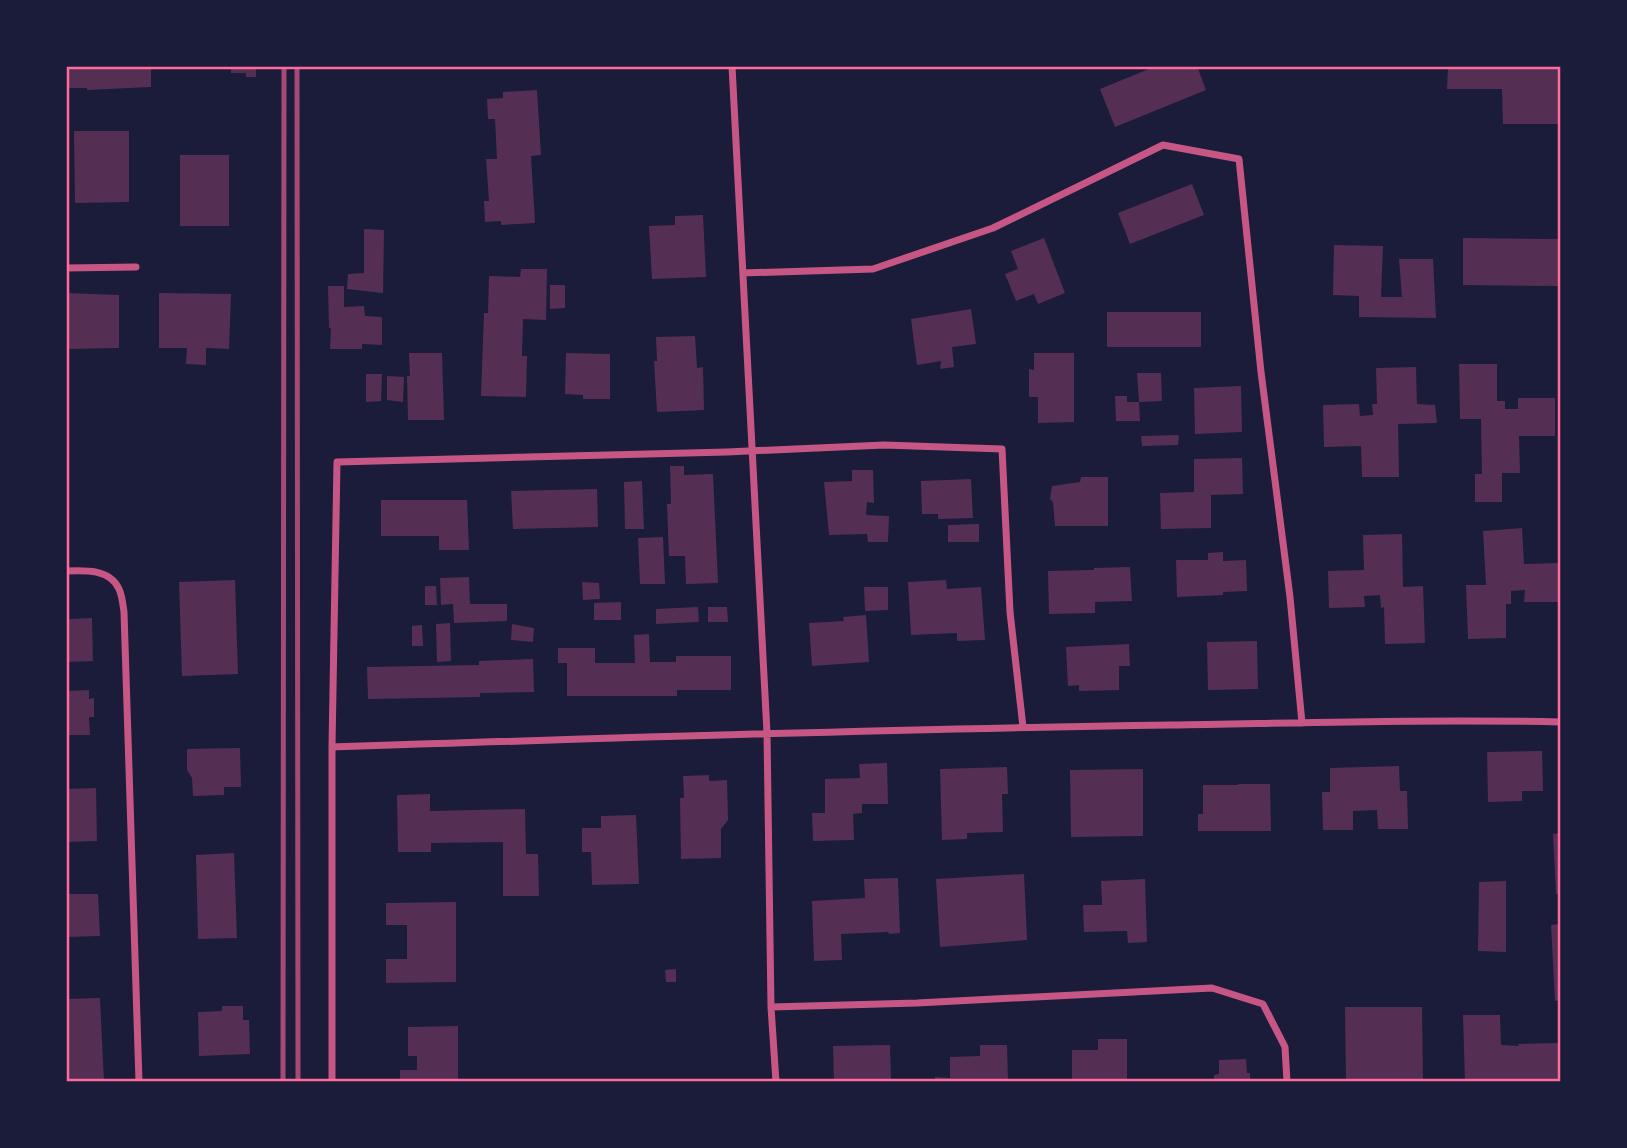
<svg xmlns="http://www.w3.org/2000/svg" width="1627" height="1148" font-family="Karla,sans-serif">
<style>
.building{fill:#542f53}
.lines{fill:none;stroke-linecap:round;stroke-linejoin:round}
.minor{stroke:#c65784;stroke-width:7}
.rail{stroke:#a44b75;stroke-width:5}
.neatline{fill:none;stroke:#ff6b9d;stroke-width:2.5}
</style>
<rect width="100%" height="100%" fill="#1b1b3a"/>
<!-- building -->
<path class="building" d="M66,66H151V87L87,90V88H66Z
M231,66H256V77H246V73H231Z
M1156,66H1197L1206,90L1115,127L1100,89Z
M1448,66H1560V124H1503L1502,89H1447Z
M537,90L541,155L531,156L535,223L501,225V221L485,222L484,201H489L486,159H497L495,119H488L487,99L503,98V92Z
M74,131H129V202L75,203Z
M180,155H229V226H180Z
M1192,184L1204,215L1130,244L1118,213Z
M703,215L706,277L652,279L649,226L675,225V216Z
M364,229L384,230L383,293L347,289L348,274L364,273Z
M1044,238L1065,293L1038,304L1034,294L1016,301L1005,274L1018,269L1011,251Z
M1463,238L1560,239V286L1463,285Z
M1334,245L1383,246L1381,297H1402L1399,259H1433L1436,318L1359,317V296L1333,295Z
M521,269H547L546,320L523,319L522,356H527L526,397L481,396L484,313H488L489,276L520,277Z
M550,285H565V308L550,309Z
M328,286H344V307L364,306L365,316L382,317V345L362,344V349H330L331,328H329Z
M66,293L119,295V348L66,349Z
M159,293L231,294L229,349L206,348V365L186,364L187,348H159Z
M971,309L976,344L952,347L954,367L940,369L941,361L917,365L911,319Z
M1107,312H1201V347H1107Z
M695,336L697,368L703,367L704,410L657,412L654,361H657L656,337Z
M409,353H442L444,420H408L407,376H410Z
M566,353L610,354V399H583V395L565,394Z
M1034,353H1074V422L1038,423V397H1029V369L1034,370Z
M1459,364H1497V401H1505V409H1518V398H1555V436H1519L1520,473H1502V502H1475V474H1482L1481,419H1460Z
M1416,367L1417,404L1435,405L1437,423L1398,424L1399,477H1362L1361,446L1324,447L1323,405L1359,404L1360,416L1373,415L1372,404H1377L1376,368Z
M1137,373H1161L1162,401L1139,402Z
M366,374H382L381,401L366,402Z
M387,376L404,377L403,402L387,400Z
M1241,386L1242,432L1195,434L1194,388Z
M1115,396H1127V402H1139L1140,421H1116Z
M1179,435L1178,445L1142,446L1141,436Z
M1242,458L1243,494L1211,495V528L1161,529L1160,493L1194,492V459Z
M670,466H684V475L713,474L718,583L686,584L685,556H669L667,504H671Z
M852,470H873L874,503L867,502L866,515L889,516L888,542H868L867,534L829,535L824,482L852,481Z
M1081,477H1108V526H1055L1053,502L1050,499L1052,486L1080,482Z
M971,479L973,518L938,519V514H922L921,481Z
M642,481L644,529H625L624,482Z
M597,489L598,527L513,529L511,491Z
M381,500H467L469,550H439V536H381Z
M979,524V542H948V525Z
M1522,528L1524,564L1560,563V602H1524L1525,590L1511,591V604H1506V638L1468,639L1466,585H1486L1483,531Z
M1402,534L1403,587L1423,586L1425,643L1385,644L1384,607L1381,608L1380,595L1364,596L1365,607L1329,608L1328,571L1364,570L1363,535Z
M663,537L665,584H640L638,538Z
M1223,552V561L1246,560L1247,591L1223,592V595L1177,597L1176,560H1208V553Z
M1130,567L1132,601L1095,602V613L1049,614L1048,571L1094,570V568Z
M469,577L470,604H507V621L454,623L453,604L441,605L440,578Z
M235,580L238,674L182,676L179,582Z
M946,580L947,589L981,587L985,640L957,641V633L911,635L908,582Z
M582,582L599,583L600,599L583,600Z
M425,586H436L437,605H425Z
M864,587H888V610L865,611Z
M621,602V620H594V603Z
M698,607L699,622L656,624V609Z
M708,607H727L728,622H708Z
M66,610H69V619L92,618L93,661L66,662Z
M866,615L869,662L812,666L809,623L844,621L843,617Z
M450,623L451,661L437,662L436,624Z
M512,624L534,628L533,642L511,640Z
M422,625L423,646H412V626Z
M649,634L650,662H676V656H731V690H677V696H567V663H558V648H595V663H635L634,635Z
M1257,641L1258,689L1208,690L1207,642Z
M1129,644L1130,666H1119V690L1079,691V685L1068,686L1066,647Z
M533,659L534,692L480,693V697L368,699L367,667L479,665V661Z
M89,690V699L94,698V717H89L90,735H66V691Z
M240,748L241,787H224V795L193,796L192,778L187,770V749Z
M1542,751L1543,791H1522V801L1488,802L1487,752Z
M887,763L888,804H862V813L853,814L854,840L813,841L812,813H825V779L860,778L859,764Z
M1399,766L1400,791H1407L1408,829H1378L1377,810L1353,811V830H1323L1322,792H1330V768Z
M1007,767L1008,794H1002L1003,832L967,833V839L942,840L940,769Z
M1143,769V836L1071,837L1070,770Z
M709,775V781L727,780L728,820L721,829V858L681,859L680,798H684L683,776Z
M1238,784H1270L1271,831H1198V814H1203V785H1238Z
M96,788L97,841L66,842V789Z
M430,794V811L525,809L526,854H538L539,896H503V842L431,843V852H398L397,795Z
M636,815L639,884L592,885L591,852H582V828H601V816Z
M1560,833V894H1556L1553,834Z
M234,853L237,938L198,939L196,855Z
M1024,874L1027,940L940,947L936,879Z
M898,878L900,933L889,934L888,932L841,934L842,960L814,961L812,901L865,898L864,879Z
M1145,879L1147,942L1128,943L1127,931L1084,932L1083,905H1102L1101,881Z
M1506,881V952L1478,951L1479,882Z
M66,894H98L100,936L66,937Z
M456,902V982L386,983V959H407V925H386V903Z
M1560,924V1000L1555,1001L1551,925Z
M676,969V982H666L665,970Z
M100,998L104,1082H66V999Z
M222,1006H243V1020H249L250,1054L199,1056L198,1012L222,1011Z
M1345,1007H1422L1423,1082H1346Z
M1463,1015H1500L1501,1045L1519,1046L1518,1044L1560,1043V1080L1465,1082Z
M458,1026V1082H400V1070H417V1056H408V1027Z
M1098,1039H1127V1082H1072V1050H1098Z
M890,1045L891,1082H834L833,1046Z
M980,1045H1007L1008,1082H935V1077L950,1078V1057L980,1056Z
M1246,1059L1247,1073H1250V1082H1214V1075L1219,1074V1060Z"/>
<g class="lines">
<!-- minor -->
<path class="minor" d="M732,66L767,733L771,1007L776,1082
M66,268L136,267
M743,273L873,269L993,228L1163,145L1239,159L1261,372L1290,597L1302,723
M66,571C85,570 110,569 119,589C122,595 123,605 124,612L139,1082
M332,747L337,462L727,452L884,445L1002,449L1010,612L1023,727
M771,1007L917,1003L1212,988L1263,1004L1285,1047L1287,1082
M332,1082V747C612,738 891,729 1171,725C1301,723 1431,719 1560,722"/>
<!-- rail -->
<path class="rail" d="M297,66L298,1082
M283,1082L284,66"/>
</g>
<!-- border -->
<rect width="1627" height="1148" fill="none" stroke="#1b1b3a" stroke-width="136"/>
<rect x="68" y="68" width="1491" height="1012" class="neatline"/>
</svg>
